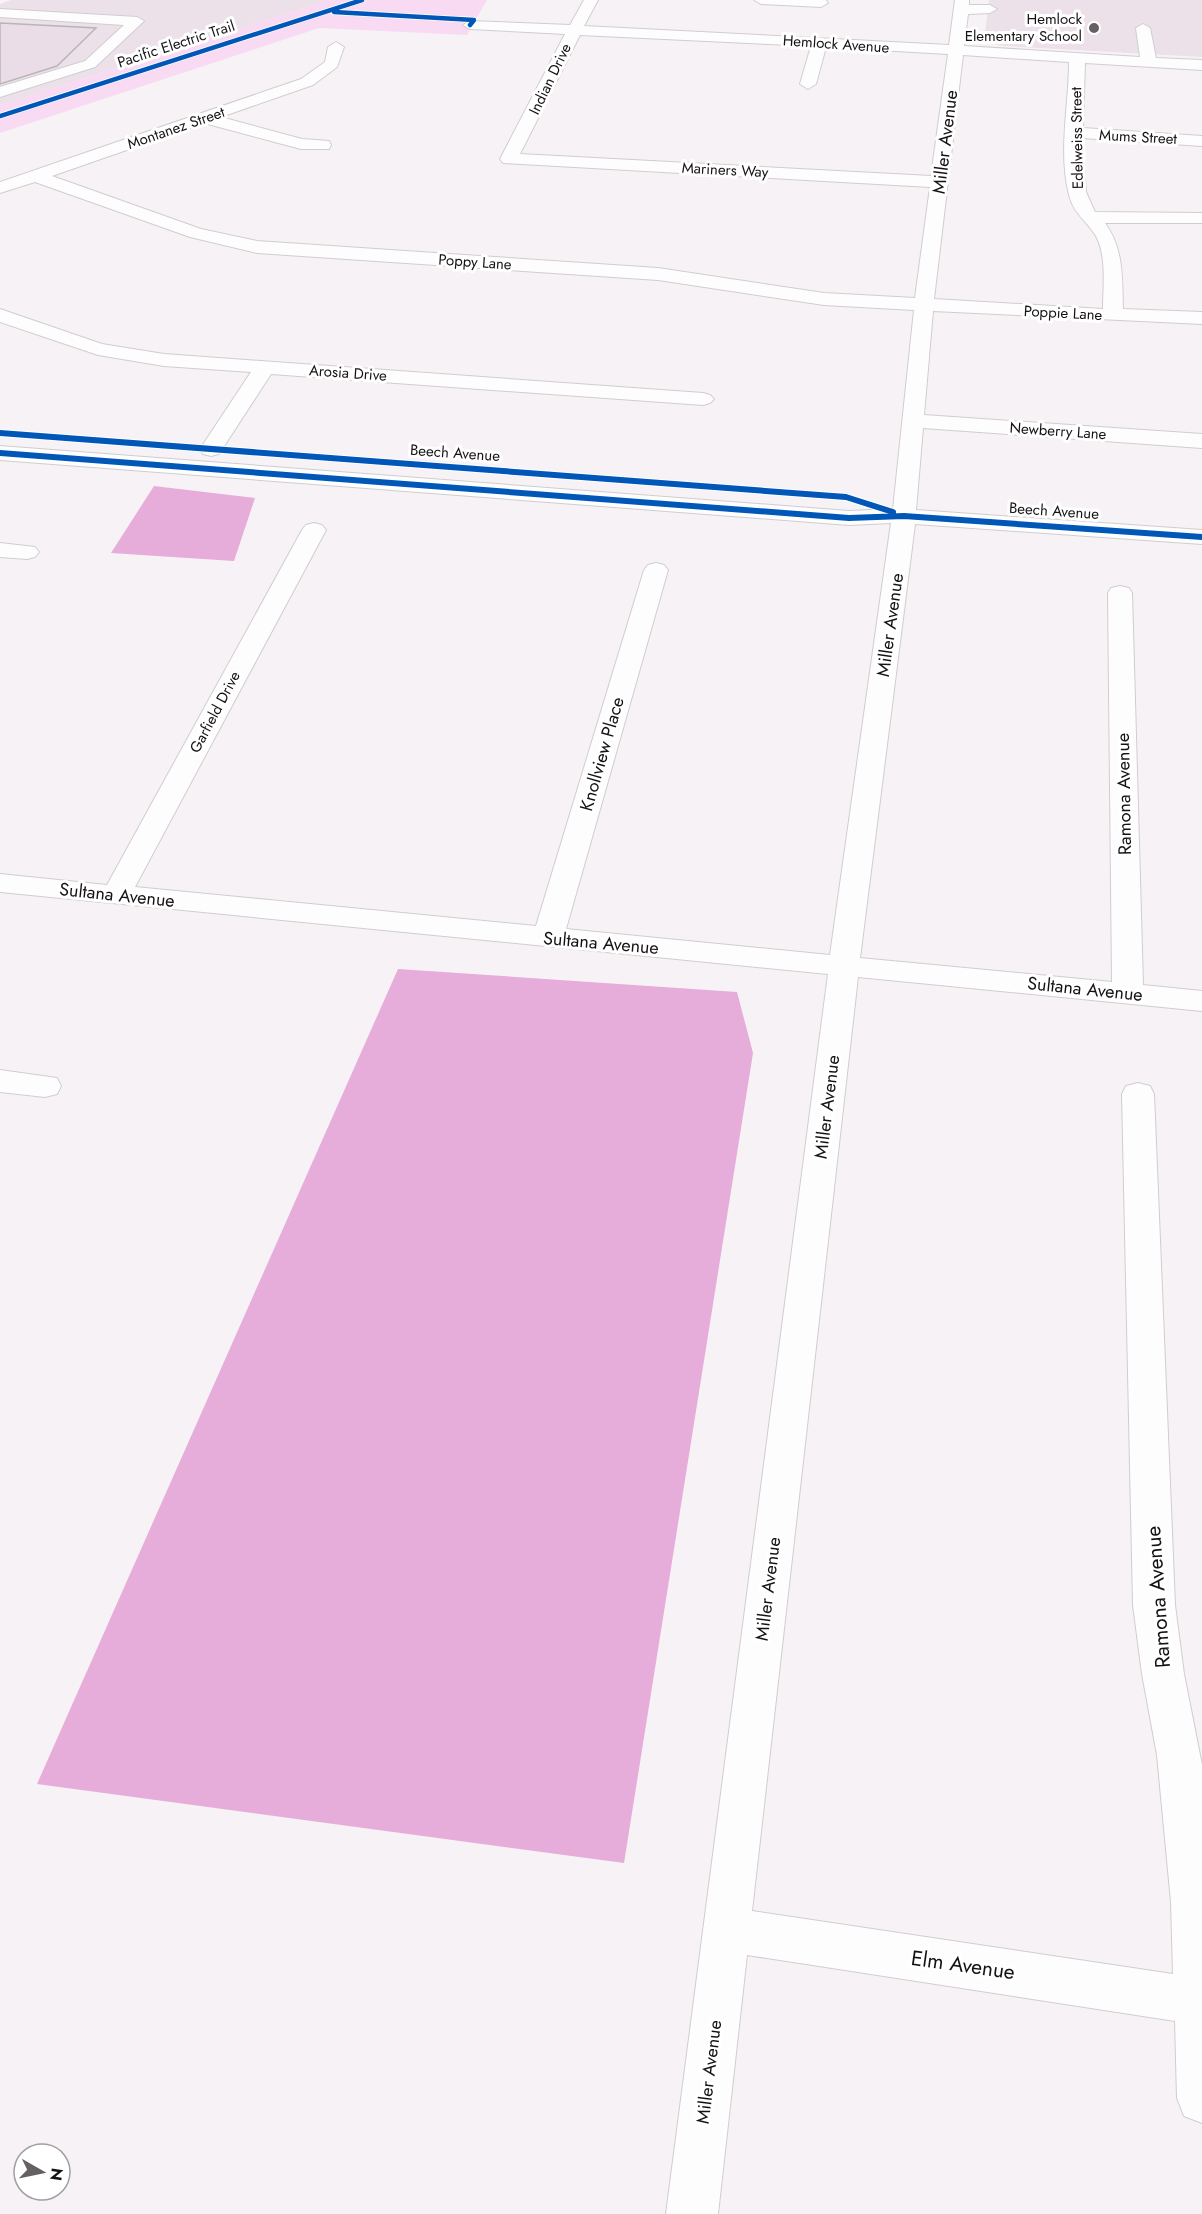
<svg xmlns="http://www.w3.org/2000/svg" width="1202" height="2214" font-family="Jost,sans-serif">
<style>
.built{fill:#ece1e9}
.green{fill:#f8daf2}
.water{fill:#e6acda}
.building{fill:#ebdde8;stroke:#b8b5b8;stroke-width:1.5}
.lines{fill:none;stroke-linecap:round;stroke-linejoin:round}
.minor-casing{stroke:#d0cdd0;stroke-width:2}
.minor{fill:#fefdfe;fill-rule:evenodd}
.cycleway-far1-casing{stroke:#fff;stroke-width:6}
.cycleway-casing{stroke:#fff;stroke-width:8}
.cycleway-far1{stroke:#0057b8;stroke-width:4.5}
.cycleway{stroke:#0057b8;stroke-width:6}
.poi-dot{fill:#646063;stroke:#fff;stroke-width:2}
.labels{text-anchor:middle;stroke-width:6;stroke-linejoin:round;paint-order:stroke}
.far-poi-label{font-size:15px;fill:#151214;stroke:#fff;text-anchor:end}
.far-street-label{font-size:15px;fill:#151214;stroke:#fff}
.street-label{font-size:18px;fill:#151214;stroke:#fff}
.near-street-label{font-size:21px;fill:#151214;stroke:#fff}
</style>
<rect width="100%" height="100%" fill="#f7f2f6"/>
<!-- built -->
<path class="built" d="M11,0H329L0,105V4Z
M989,0H1202V57L1003,46L984,42Z"/>
<!-- green -->
<path class="green" d="M329,0H487L467,35L319,28L0,133V105Z"/>
<!-- water -->
<path class="water" d="M154,486L255,498L234,561L111,553Z
M398,969L737,992L753,1053L624,1863L37,1784Z"/>
<!-- building -->
<path class="building" d="M0,23L96,28L57,66L0,84Z"/>
<g class="lines">
<!-- minor casing -->
<g class="minor-casing">
<path id="minor" d="M584,0H598L584,26L949,45L955,0H969V5H990L997,9L990,13L968,14L964,46L1140,57L1136,28L1143,24L1150,28L1156,58L1202,60V70L1085,63L1083,128L1202,136V146L1082,138V143L1086,192L1095,212L1202,213V223H1105C1124,249 1122,278 1123,309L1202,312V324L933,311L924,415L1202,434V448L923,428L916,510L1202,530V544L915,524L860,958L1112,982L1108,593L1111,588L1120,586L1129,588L1132,593L1143,985L1202,991V1011L858,977L752,1911L1173,1974L1171,1902L1157,1755L1142,1674L1133,1605L1122,1094L1126,1086L1138,1083L1150,1086L1154,1094L1175,1605L1184,1674L1202,1765V2123L1184,2116L1177,2098L1175,2021L747,1955L718,2214H666L828,974L0,892V874L107,885L302,530L306,525L314,523L322,525L326,530L135,887L536,926L644,570L648,565L656,563L664,565L668,570L566,929L830,955L891,523L849,525L0,460V446L849,511L893,509L914,310L824,305L658,280L257,253L190,237L35,182L0,193V182L301,79L325,62L328,47L336,42L344,47L337,67L313,85L221,117L302,139L329,141L331,145L329,149H301L204,123L52,176L201,229L257,241L658,268L824,293L915,298L930,187L503,163L500,159L565,34L470,29L463,25L470,21L570,25ZM580,35L811,46L800,84L808,89L816,84L826,47L948,54L931,176L520,154ZM963,55L1069,62C1069,105 1058,152 1069,195C1073,213 1087,221 1096,236C1107,257 1103,286 1103,309L934,299Z
M754,0H826L828,3L821,7L761,4Z
M0,9L137,17L144,21L95,67L0,97V87L85,61L124,25L0,17Z
M0,309L102,344L164,354L703,393L710,395L714,399L710,403L703,405L271,374L219,454L211,456L203,454L200,449L251,372L164,366L98,355L0,322Z
M0,543L35,547L39,552L35,557L27,559L0,557Z
M0,1070L57,1078L61,1086L57,1094L45,1097L0,1092Z"/>
</g>
<!-- minor -->
<use href="#minor" class="minor"/>
<!-- cycleway-far1 casing -->
<g class="cycleway-far1-casing">
<path id="cycleway-far1" d="M334,12L474,20L470,25
M0,116L362,0"/>
</g>
<!-- cycleway casing -->
<g class="cycleway-casing">
<path id="cycleway" d="M0,433L846,497L893,512
M0,453L849,518L904,516L1202,537"/>
</g>
<!-- cycleway-far1 -->
<use href="#cycleway-far1" class="cycleway-far1"/>
<!-- cycleway -->
<use href="#cycleway" class="cycleway"/>
</g>
<!-- markers -->
<circle class="poi-dot" cx="1094" cy="28" r="6"/>
<g class="labels">
<!-- far-poi labels -->
<g class="far-poi-label">
<text x="1082" y="24">Hemlock<tspan x="1082" dy="17">Elementary School</tspan></text>
</g>
<!-- far-street labels -->
<g class="far-street-label">
<text transform="translate(176 44) rotate(-18)" y="5">Pacific Electric Trail</text>
<text transform="translate(836 44) rotate(4)" y="5">Hemlock Avenue</text>
<text transform="translate(550 79) rotate(-64)" y="5">Indian Drive</text>
<text transform="translate(176 128) rotate(-19)" y="5">Montanez Street</text>
<text transform="translate(1138 137) rotate(3)" y="5">Mums Street</text>
<text transform="translate(1077 138) rotate(-91)" y="5">Edelweiss Street</text>
<text transform="translate(725 170) rotate(3)" y="5">Mariners Way</text>
<text transform="translate(475 262) rotate(4)" y="5">Poppy Lane</text>
<text transform="translate(1063 313) rotate(3)" y="5">Poppie Lane</text>
<text transform="translate(348 373) rotate(4)" y="5">Arosia Drive</text>
<text transform="translate(1058 431) rotate(4)" y="5">Newberry Lane</text>
<text transform="translate(455 453) rotate(4)" y="5">Beech Avenue</text>
<text transform="translate(1054 511) rotate(4)" y="5">Beech Avenue</text>
<text transform="translate(215 712) rotate(-62)" y="5">Garfield Drive</text>
</g>
<!-- street labels -->
<g class="street-label">
<text transform="translate(945 142) rotate(-83)" y="6">Miller Avenue</text>
<text transform="translate(890 625) rotate(-82)" y="6">Miller Avenue</text>
<text transform="translate(602 754) rotate(-74)" y="6">Knollview Place</text>
<text transform="translate(1124 794) rotate(-91)" y="6">Ramona Avenue</text>
<text transform="translate(117 895) rotate(6)" y="6">Sultana Avenue</text>
<text transform="translate(601 943) rotate(5)" y="6">Sultana Avenue</text>
<text transform="translate(1085 989) rotate(6)" y="6">Sultana Avenue</text>
<text transform="translate(827 1107) rotate(-83)" y="6">Miller Avenue</text>
<text transform="translate(768 1589) rotate(-83)" y="6">Miller Avenue</text>
<text transform="translate(709 2072) rotate(-83)" y="6">Miller Avenue</text>
</g>
<!-- near-street labels -->
<g class="near-street-label">
<text transform="translate(1158 1597) rotate(-94)" y="7">Ramona Avenue</text>
<text transform="translate(963 1965) rotate(8)" y="7">Elm Avenue</text>
</g>
</g>
<!-- north arrow -->
<g transform="translate(42 2172) rotate(99)"><circle r="28" fill="#ffffff" stroke="#a1a0a1" stroke-width="1.5"/>
<path d="M0-4.5L10 22L0 15L-10 22Z" fill="#646063"/>
<text y="-9" font-size="16" font-weight="bold" text-anchor="middle" fill="#151214">N</text>
</g>
</svg>
